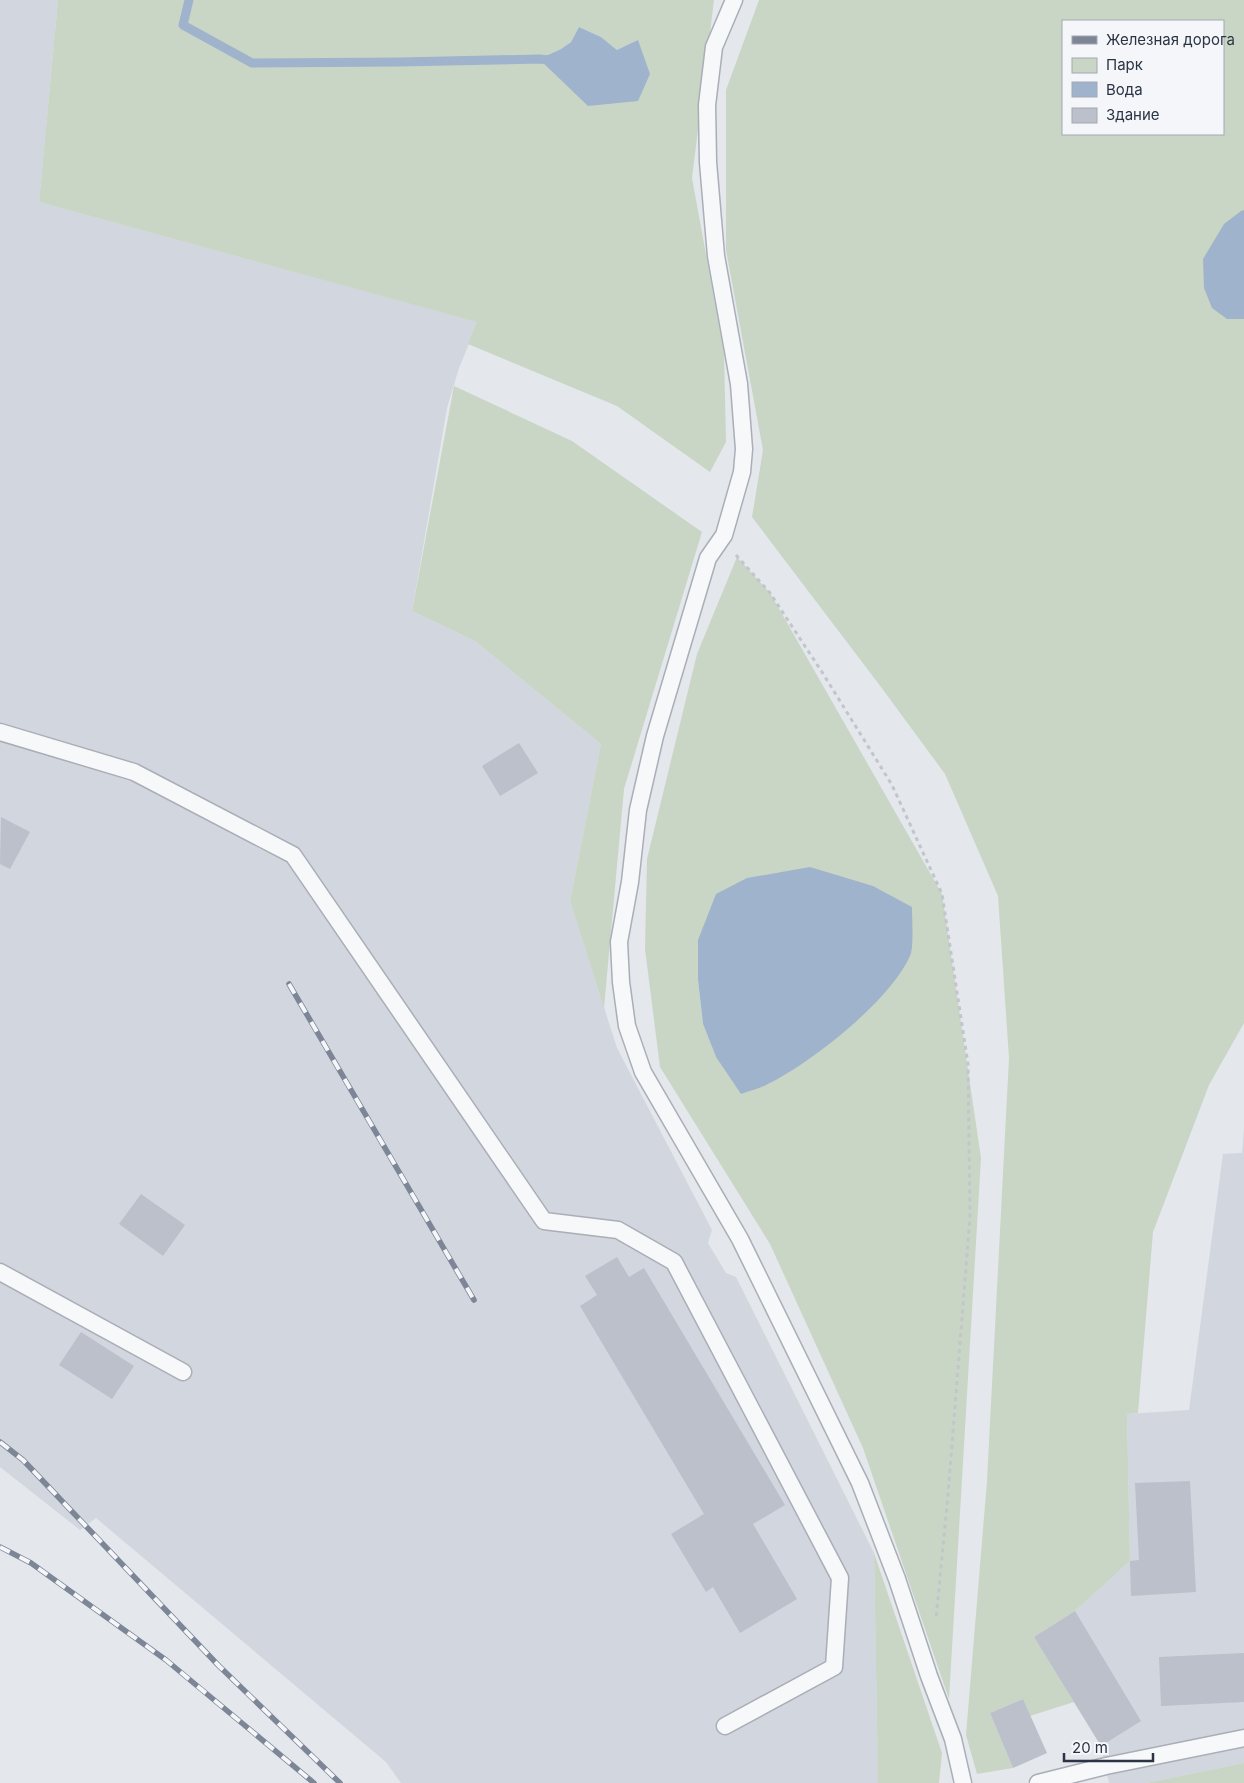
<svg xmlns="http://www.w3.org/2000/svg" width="1244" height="1783" font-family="Inter,sans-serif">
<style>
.built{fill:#d2d6de}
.green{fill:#c9d6c5;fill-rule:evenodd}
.water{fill:#9fb4cc}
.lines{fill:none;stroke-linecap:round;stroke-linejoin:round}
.stream{stroke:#9fb4cc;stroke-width:9}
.building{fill:#bbc0ca}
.service-casing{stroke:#a9aeb7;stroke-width:19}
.path{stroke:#c2c5cb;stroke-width:3;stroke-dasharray:4 4;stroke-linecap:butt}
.service{stroke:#f7f8fa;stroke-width:16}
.rail-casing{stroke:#7d8696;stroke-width:5.5}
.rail{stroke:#f4f6f9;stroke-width:4;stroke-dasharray:11;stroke-linecap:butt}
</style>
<rect width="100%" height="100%" fill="#e4e7ec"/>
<!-- built -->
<path class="built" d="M0,0H58L39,202L478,322L459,368L447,408L412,611L475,641L601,744L570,901L617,1048L712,1230L708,1243L726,1273L736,1277L874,1553L878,1783H401L386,1762L96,1518L80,1530L0,1467Z
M1244,1128V1763L1146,1783H1109L1101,1746L1034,1637L1075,1611L1130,1561L1127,1414L1189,1410L1223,1154L1242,1153Z"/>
<!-- green -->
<path class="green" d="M58,0H714L692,178L724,353L726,442L710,472L617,406L468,344L477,322L39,202ZM579,27L601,37L617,50L539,59L561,49L571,42Z
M759,0H1244V1023L1209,1085L1153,1232L1138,1413L1127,1414L1130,1561L1075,1611L1034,1637L1074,1702L1030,1716L1023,1699L990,1713L1013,1768L977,1774L966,1735L987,1481L1009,1058L998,896L945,774L881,687L752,517L763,450L726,250V90ZM1063,21H1223V134H1063Z
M454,386L572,441L702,532L624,789L604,1008L570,901L601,744L475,641L412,611Z
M737,557L770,593L942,894L981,1158L949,1699L863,1448L770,1244L660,1067L645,949L647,859L697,654ZM698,940L716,1057L703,1024L698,980Z
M874,1553L942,1753L939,1783H878Z
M1244,1763V1783H1146Z"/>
<!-- water -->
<path class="water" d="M579,27L601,37L617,50L638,40L650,74L638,101L588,106L539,59L561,49L571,42Z
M1244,210V319H1227L1212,308L1204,288L1203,259L1224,224L1241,211Z
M810,867L873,886L912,907C912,918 914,948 910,956C890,1001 810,1064 766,1085C758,1089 749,1091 741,1094L716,1057L703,1024L698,980V940L716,894L747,878Z"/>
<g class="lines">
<!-- stream -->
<path class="stream" d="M189,0L183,25L252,63L400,62L539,59L550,60"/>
</g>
<!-- building -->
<path class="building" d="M519,743L538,773L500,796L482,766Z
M1,817L30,832L10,869L0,864Z
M141,1194L185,1225L163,1256L119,1224Z
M617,1257L629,1277L644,1268L785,1505L753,1524L797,1599L740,1633L713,1587L706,1592L671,1534L704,1514L580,1306L597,1295L585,1276Z
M81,1332L134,1366L112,1399L59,1365Z
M1190,1481L1196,1592L1131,1596L1130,1561L1139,1560L1135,1483Z
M1075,1611L1141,1721L1101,1746L1034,1637Z
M1244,1653V1702L1161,1706L1159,1657Z
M1023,1699L1047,1753L1013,1768L990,1713Z"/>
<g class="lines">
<!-- service casing -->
<g class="service-casing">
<path id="service" d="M734,0L714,47L707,105L708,162L716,256L739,384L744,449L742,472L724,535L708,558L655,736L638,810L630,882L619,942L621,982L627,1026L643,1072L740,1239L860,1483L897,1579L929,1676L953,1739L963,1783
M0,732L134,772L293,855L544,1221L618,1230L674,1262L840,1578L834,1667L725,1726
M0,1272L183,1372
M1038,1783L1106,1766L1244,1738"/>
</g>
<!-- path -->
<path class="path" d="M736,555L770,593L822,672L892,785L942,894L968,1064L970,1217L948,1495L936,1619"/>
<!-- service -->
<use href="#service" class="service"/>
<!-- rail casing -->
<g class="rail-casing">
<path id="rail" d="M289,984L474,1300
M0,1442L23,1460L219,1666L340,1783
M0,1547L31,1563L166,1660L314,1783"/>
</g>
<!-- rail -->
<use href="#rail" class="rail"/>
</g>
<!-- legend -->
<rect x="1062" y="20" width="162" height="115" fill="#f4f6f9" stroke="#a4a8b1"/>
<rect x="1072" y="36" width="25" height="8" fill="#7d8696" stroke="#a4a8b1"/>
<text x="1106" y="45" font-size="15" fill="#2b3445">Железная дорога</text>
<rect x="1072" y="58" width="25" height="15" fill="#c9d6c5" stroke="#a4a8b1"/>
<text x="1106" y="70" font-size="15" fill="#2b3445">Парк</text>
<rect x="1072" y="82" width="25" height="15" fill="#9fb4cc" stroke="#a4a8b1"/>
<text x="1106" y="95" font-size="15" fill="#2b3445">Вода</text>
<rect x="1072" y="108" width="25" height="15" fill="#bbc0ca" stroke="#a4a8b1"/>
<text x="1106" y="120" font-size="15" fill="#2b3445">Здание</text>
<!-- scale -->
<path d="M1064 1753v8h89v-8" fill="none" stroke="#2b3445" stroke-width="2.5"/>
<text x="1072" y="1753" font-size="15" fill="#2b3445" stroke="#f4f6f9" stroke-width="4" paint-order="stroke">20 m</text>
</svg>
